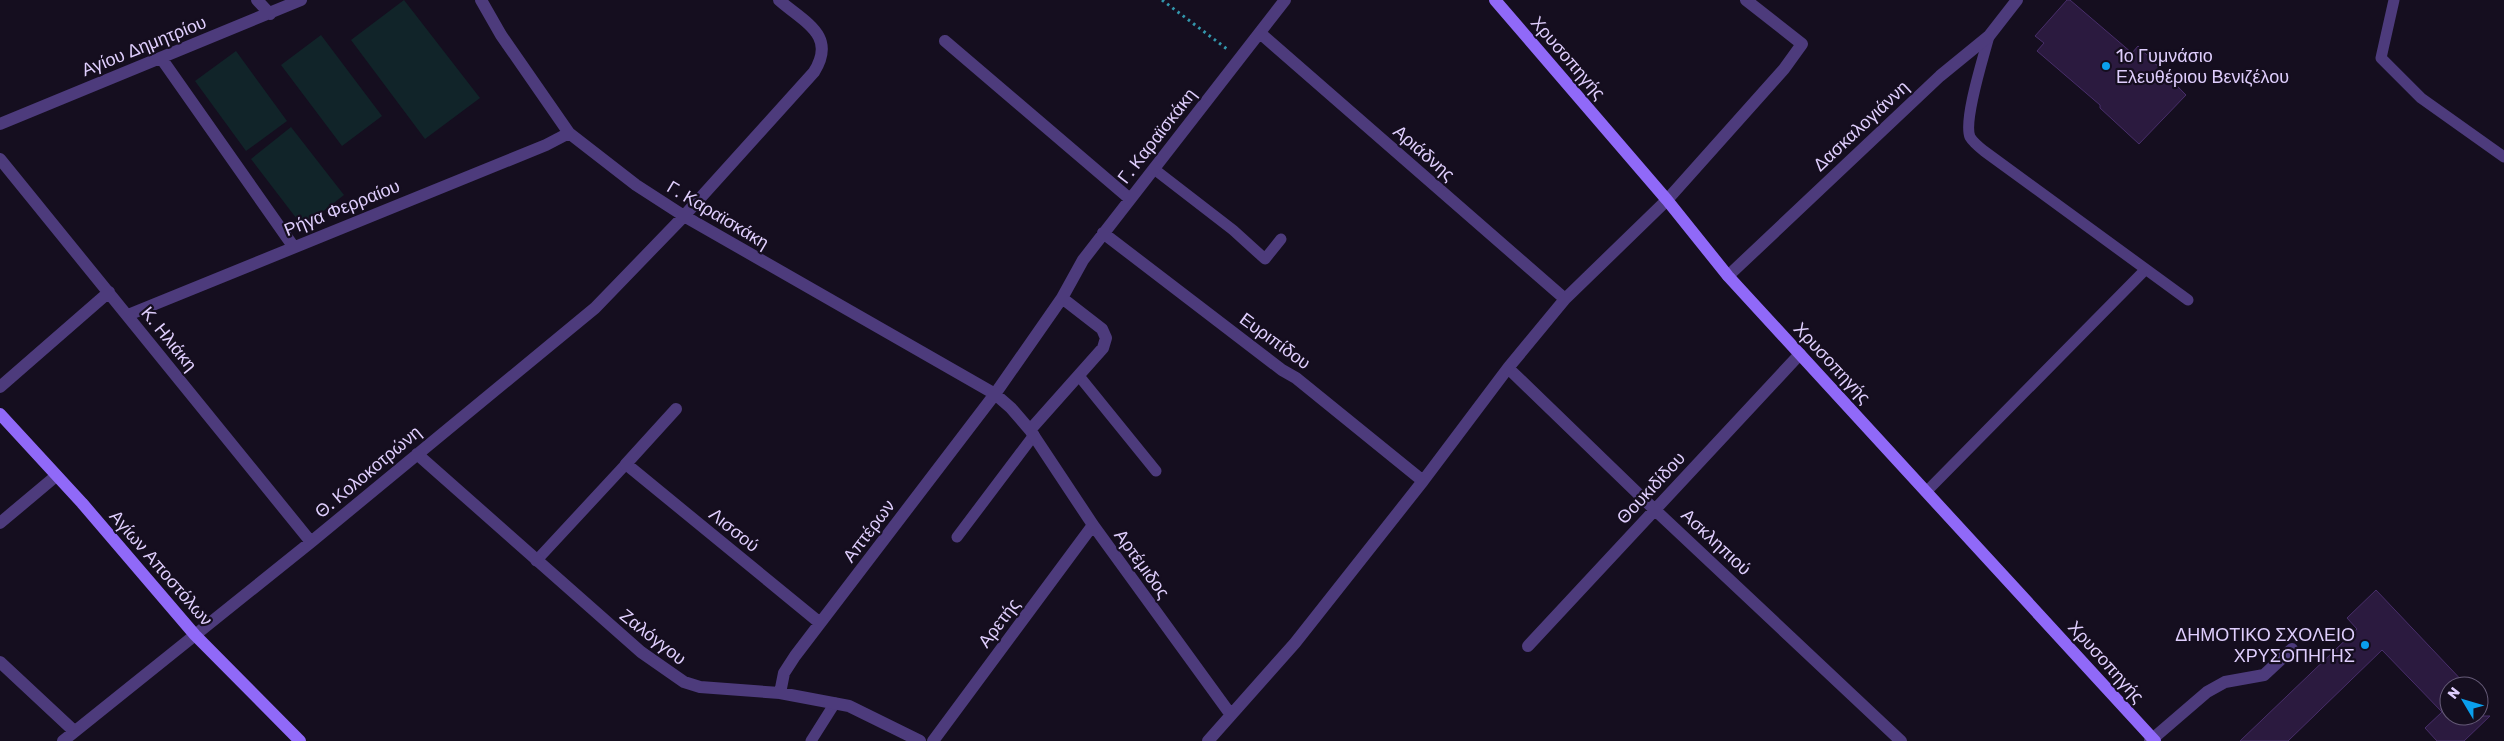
<svg xmlns="http://www.w3.org/2000/svg" width="2504" height="741" font-family="Rubik,sans-serif">
<style>
.green{fill:#112429}
.building{fill:#2b1a3f;stroke:#482e6a}
.lines{fill:none;stroke-linecap:round;stroke-linejoin:round}
.path{stroke:#3396ac;stroke-width:3;stroke-dasharray:2.5 4;stroke-linecap:butt}
.lane{stroke:#4d3b7c;stroke-width:11}
.street{stroke:#4d3b7c;stroke-width:12}
.secondary{stroke:#9069f8;stroke-width:12}
.poi-dot{fill:#0a9fed;stroke:#150e1f;stroke-width:2}
.labels{text-anchor:middle;stroke-width:4.5;stroke-linejoin:round;paint-order:stroke}
.street-label{font-size:18px;fill:#dfcefd;stroke:#150e1f}
.poi-label{font-size:18px;fill:#dfcefd;stroke:#150e1f;text-anchor:start}
</style>
<rect width="100%" height="100%" fill="#150e1f"/>
<!-- green -->
<path class="green" d="M404,0L480,98L425,139L351,40Z
M321,35L382,116L342,146L281,65Z
M236,51L287,121L246,151L195,81Z
M291,127L344,195L303,227L251,159Z"/>
<!-- building -->
<path class="building" d="M2067,0H2070L2132,53L2138,46L2186,95L2139,144L2100,108V105L2037,51L2044,43L2035,36Z
M2376,590L2467,686H2449V716H2490L2464,741H2437L2425,728L2442,712L2382,650L2288,741H2240L2357,629L2347,618Z"/>
<g class="lines">
<!-- path -->
<path class="path" d="M1162,0L1227,49"/>
<!-- lane -->
<path class="lane" d="M2394,0L2381,58L2421,98L2504,157
M1989,36C1984,56 1963,120 1970,137C1973,142 1979,147 1984,151L2188,300
M1154,169L1233,230L1265,259L1281,239
M1079,376L1156,471
M1927,491L2145,270
M957,537L1034,435
M536,561L626,464
M811,741L835,703"/>
<!-- street -->
<path class="street" d="M257,0L270,14
M481,0L501,35L569,133L636,185L684,216L995,394L1011,408L1030,430L1103,348L1106,338L1102,329L1062,298L1083,260L1285,0
M1260,33L1565,299
M945,41L1130,199
M161,58L293,246
M0,124L301,0
M0,159L311,542
M1103,233L1282,370L1296,378L1423,481
M1728,276L1940,76L1989,36L2017,0
M128,315L546,145L569,133
M1508,368L1654,509L1901,741
M0,387L109,292
M676,409L626,464L820,623
M1030,430L1093,525L1231,715
M417,454L641,652L684,682L700,687L780,693L849,706L920,741
M0,523L56,476
M1528,646L1800,354
M0,662L74,731
M780,693L784,673L795,656L995,394L1062,298
M63,741L311,542L595,308L684,216L814,72C837,35 805,23 779,0
M933,741L1093,525
M1208,741L1295,643L1423,481L1508,368L1565,299L1667,200L1784,69L1802,44L1746,0
M2150,741L2207,692L2225,682L2264,675L2292,649"/>
<!-- secondary -->
<path class="secondary" d="M1495,0L1667,200L1728,276L2155,741
M0,414L82,503L195,635L300,741"/>
</g>
<!-- markers -->
<g class="poi-dot">
<circle cx="2106" cy="66" r="5"/>
<circle cx="2365" cy="645" r="5"/>
</g>
<g class="labels">
<!-- street labels -->
<g class="street-label">
<text transform="translate(144 46) rotate(-22)" y="6">Αγίου Δημητρίου</text>
<text transform="translate(1568 58) rotate(49)" y="6">Χρυσοπηγής</text>
<text transform="translate(1861 126) rotate(-43)" y="6">Δασκαλογιάννη</text>
<text transform="translate(1157 136) rotate(-52)" y="6">Γ. Καραϊσκάκη</text>
<text transform="translate(1424 153) rotate(41)" y="6">Αριάδνης</text>
<text transform="translate(342 208) rotate(-22)" y="6">Ρήγα Φερραίου</text>
<text transform="translate(718 215) rotate(31)" y="6">Γ. Καραϊσκάκη</text>
<text transform="translate(169 339) rotate(51)" y="6">Κ. Ηλιάκη</text>
<text transform="translate(1275 341) rotate(36)" y="6">Ευριπίδου</text>
<text transform="translate(1832 363) rotate(47)" y="6">Χρυσοπηγής</text>
<text transform="translate(368 472) rotate(-40)" y="6">Θ. Κολοκοτρώνη</text>
<text transform="translate(1651 488) rotate(-47)" y="6">Θουκιδίδου</text>
<text transform="translate(734 530) rotate(39)" y="6">Λισσού</text>
<text transform="translate(869 531) rotate(-53)" y="6">Απτέρων</text>
<text transform="translate(1716 542) rotate(43)" y="6">Ασκληπιού</text>
<text transform="translate(1142 564) rotate(54)" y="6">Αρτέμιδος</text>
<text transform="translate(161 568) rotate(49)" y="6">Αγίων Αποστόλων</text>
<text transform="translate(999 623) rotate(-53)" y="6">Αρετής</text>
<text transform="translate(653 637) rotate(38)" y="6">Ζαλόγγου</text>
<text transform="translate(2106 662) rotate(48)" y="6">Χρυσοπηγής</text>
</g>
<!-- poi labels -->
<g class="poi-label">
<text x="2116" y="62">1ο Γυμνάσιο<tspan x="2116" dy="21">Ελευθέριου Βενιζέλου</tspan></text>
<text x="2355" y="641" text-anchor="end">ΔΗΜΟΤΙΚΟ ΣΧΟΛΕΙΟ<tspan x="2355" dy="21">ΧΡΥΣΟΠΗΓΗΣ</tspan></text>
</g>
</g>
<!-- north arrow -->
<g transform="translate(2464 701) rotate(308)"><circle r="24" fill="#150e1f" stroke="#665b78"/>
<path d="M0-4L9 19L0 12L-9 19Z" fill="#0a9fed"/>
<text y="-8" font-size="14" font-weight="bold" text-anchor="middle" fill="#dfcefd">N</text>
</g>
</svg>
